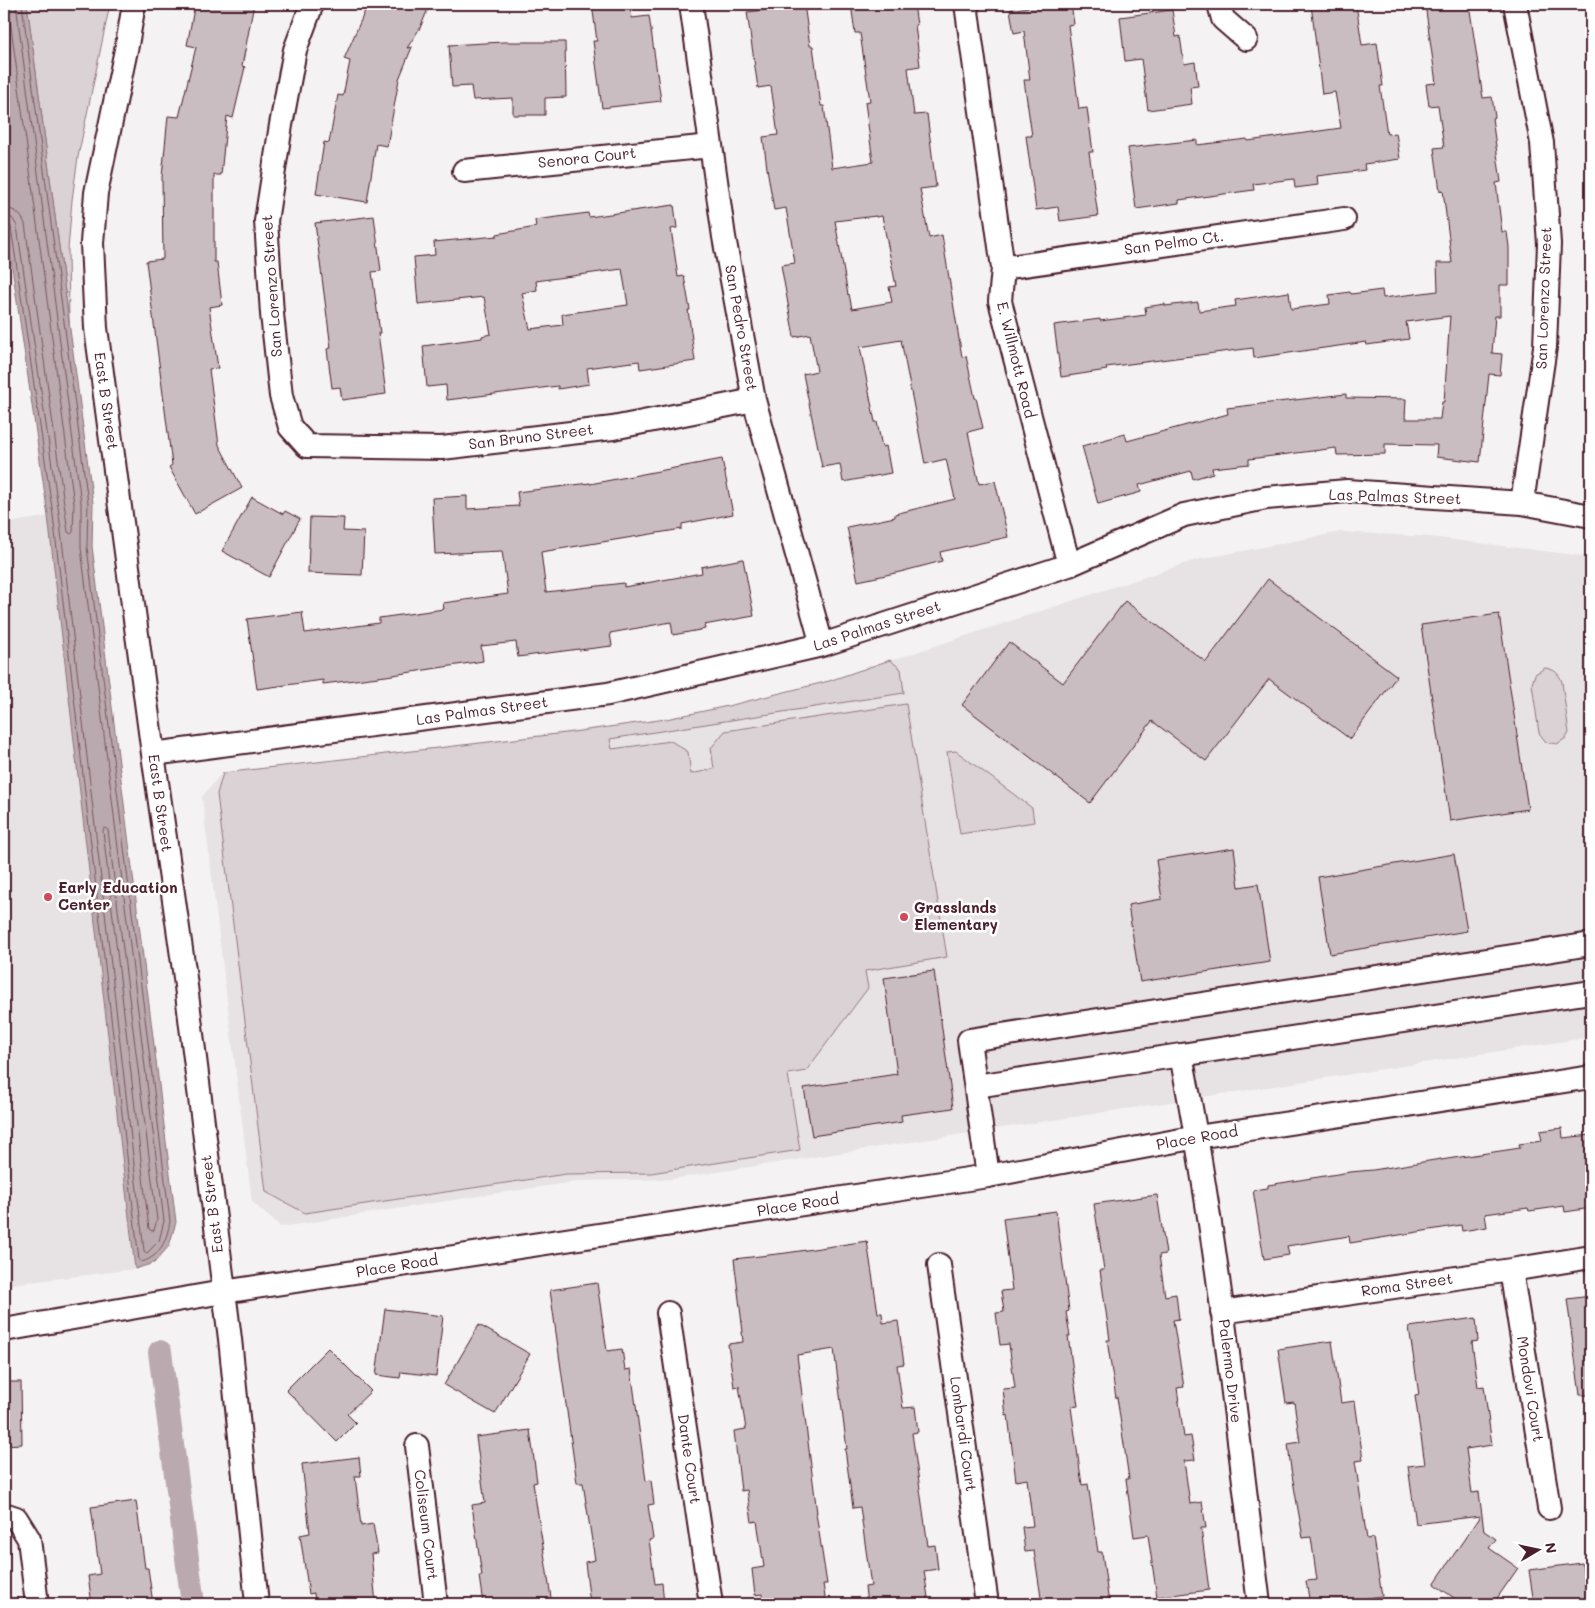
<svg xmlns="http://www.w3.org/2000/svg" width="1595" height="1608" font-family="Mali,sans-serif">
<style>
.built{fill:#e7e2e3}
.green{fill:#dbd2d5;stroke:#927880}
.water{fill:#baa9ae;stroke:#8d727a}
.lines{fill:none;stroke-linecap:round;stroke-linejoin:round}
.shore{stroke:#77565f;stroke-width:1}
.canal{stroke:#baa9ae;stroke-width:24}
.building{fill:#cabdc1;stroke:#4a1f2b;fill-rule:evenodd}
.minor-casing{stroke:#4a1f2b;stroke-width:26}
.minor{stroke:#fff;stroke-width:22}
.poi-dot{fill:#d1495b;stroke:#fff;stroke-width:2}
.labels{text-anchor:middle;stroke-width:5;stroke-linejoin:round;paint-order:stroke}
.street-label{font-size:15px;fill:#4a1f2b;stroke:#fff}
.poi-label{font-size:15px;font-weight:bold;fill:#4a1f2b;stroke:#fff;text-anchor:start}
</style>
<rect width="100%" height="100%" fill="#f4f2f2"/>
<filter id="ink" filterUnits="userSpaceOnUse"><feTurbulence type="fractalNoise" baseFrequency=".02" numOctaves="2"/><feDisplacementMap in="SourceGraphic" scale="10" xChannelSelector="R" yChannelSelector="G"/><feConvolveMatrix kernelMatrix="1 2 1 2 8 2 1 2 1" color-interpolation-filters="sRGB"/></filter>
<g filter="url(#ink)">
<!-- built -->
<path class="built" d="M48,516L135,1269L4,1285V524Z
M1341,532L1430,537L1591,557V1037L672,1179L581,1181L491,1194L281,1227L252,1202L202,797L220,775L666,719L728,706L829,681L1196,560Z"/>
<!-- green -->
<path class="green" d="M27,4H110L78,157L72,200L68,250L69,322Z
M890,660L901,669L904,693L610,739L612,749L671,741L688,752L691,774L714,769L711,748L725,731L906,704L947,957L865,971L868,988L806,1071L788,1074L800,1150L651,1173L566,1174L305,1213L266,1192L217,794L223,773L566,733L666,719L728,706L829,681Z
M1545,668C1554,669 1559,673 1562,682L1569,733L1566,738L1557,744L1546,742L1539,733L1532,684L1535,674Z
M956,751L1032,808L1034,822L960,834L947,752Z"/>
<!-- water -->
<path class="water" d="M4,4H27L93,503L92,546L176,1222L169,1246L154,1263L135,1269L48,516L4,211Z"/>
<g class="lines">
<!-- shore -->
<path class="shore" d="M4,208C15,209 21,214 25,224L68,532L71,534L73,532L74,504L8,4
M4,216L12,218L17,226L59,514L144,1251L147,1253L159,1241L164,1221L81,548V503L16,4
M4,222L9,223L11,227L53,515L139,1260L142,1262C161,1256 167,1239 170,1221L87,547L88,503L22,4
M105,828L108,830L157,1220L154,1230L152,1231L149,1229L103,831Z"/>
<!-- canal -->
<path class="canal" d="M160,1352L193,1604"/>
</g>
<!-- building -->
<path class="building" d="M195,4H254L242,66L245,67L233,118L227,116L221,175H214V262H217L222,305L209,307L218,368L209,369L219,445L242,488L195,514L169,467L172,465L146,261L163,259L162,177L168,116L179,117L196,47L187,45Z
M368,4H430L420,28L407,48L412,47L399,79L387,146L376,144L367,202L316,194L324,142L329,143L338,95L343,96L350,61L344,59Z
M592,4H630L632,18L649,16L661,101L602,108L593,41H597Z
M765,4H804L810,46H813L821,106H824L832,168L873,162L865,102L870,101L860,33H855L851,4H914L917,25H915L920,66L908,68L914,115L927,114L936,187L920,189L929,238L942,235L962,357L966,356L975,398H976L983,428L968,432L979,484L995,481L1008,537L940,552L942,561L900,572L858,581L847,527L895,517V514L955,499L946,459L925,464L901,340L860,347L875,422H877L882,447L886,446L891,473L843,482L840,464L822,467L803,374L817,371L810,334L794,337L781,265L795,263L786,208L774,210L767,168L763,137L778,135L771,86L758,88L747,12L766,10ZM876,216V217L882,216L896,286L889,287L892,302L852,309L849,294L848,295L835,221Z
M1027,4H1071L1074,24L1068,25L1079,109L1087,108L1093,152H1089L1098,216L1060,221L1058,207L1036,210L1026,136H1032L1024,80H1030L1024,31L1014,33L1010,10L1028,7Z
M1311,4H1356L1362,45L1377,43L1383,86H1380L1387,134L1396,133L1400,159L1364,164L1365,170L1317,176L1318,185L1295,188L1294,179L1253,184L1254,190L1179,200V203L1136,209L1128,148L1197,140V145L1247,139L1248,141L1341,128L1335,92L1322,94Z
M1425,4H1469L1483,98L1492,97L1495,117L1492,118L1501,182L1496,183L1502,232H1507L1509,247V285H1500V316H1495L1492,353L1502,354L1500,375L1489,374L1480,462L1436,457L1437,445L1385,444V454L1337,455L1336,448L1249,459V464L1212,468L1213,473L1193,479L1191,471L1139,485L1141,492L1098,504L1082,446L1125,434L1127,441L1228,414L1227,408L1346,394V398L1406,399L1405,419H1440L1442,402H1444L1450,316L1406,322L1409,339L1367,345L1366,342L1254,358L1253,348L1106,367L1107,370L1061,377L1054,325L1100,319V321L1146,315L1145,307L1165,304V306L1198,302L1199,311L1236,306L1235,300L1289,292L1291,309L1330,304L1329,295L1350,292L1351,294L1382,290L1383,298L1438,291L1437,263H1452L1443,190L1440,191L1434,148L1444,147L1438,105L1429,106L1426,84L1436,83Z
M1172,10L1176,37L1180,36L1184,64L1195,62L1198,86L1190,87L1192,104L1148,110L1141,59L1125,61L1120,17Z
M503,42H565L566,97L545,98V115H513V98L473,100L471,86L452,87L449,45Z
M674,205L677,228L671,229L678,277L684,276L690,310H688L695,361L640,369L639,361L587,368L589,384L558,389V386L447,400L446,385L427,387L423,346L482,338V336L491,334L484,297L418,304L414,257L435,255L434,242L497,236V234L536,227L535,220L588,213L589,217ZM622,269L628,305L562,314L563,325L530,329L522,293L537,290L536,281Z
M374,216L381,271L372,272L380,333H378L386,394L342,400L340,387L332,388L327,349L331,348L315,223Z
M722,459L733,514L682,524V529L541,552L546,592L624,583V587L702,573L701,567L743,559L754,616L704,625L705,629L673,635L671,622L610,633L612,646L579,650V649L518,657L516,642L481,646L483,661L386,676L323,684V680L257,689L247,619L302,612L305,633L379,623V618L444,609L443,603L508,594L502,551L435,554L432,498L467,496V509L519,506L517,492L590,483V484Z
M252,497L283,514L285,511L300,519L269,577L222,551Z
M310,517L344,518L343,531L364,532L362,575L308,573Z
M1268,579L1397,676L1350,739L1269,679L1206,761L1152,721L1090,803L962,705L1009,642L1063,683L1125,601L1206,662Z
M1499,614L1528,809L1450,821L1421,625Z
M1234,848L1239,887L1258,884L1270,962L1140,982L1128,905L1162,899L1156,860Z
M1454,854L1467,931L1330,954L1318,877Z
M934,971L953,1108L901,1115L902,1122L812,1136L804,1088L897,1074L884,978Z
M1562,1128L1563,1138L1591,1135V1208L1565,1212L1564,1206L1529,1211L1528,1208L1485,1214L1487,1227L1462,1231L1461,1225L1350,1243L1349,1236L1287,1246L1289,1255L1264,1259L1253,1190L1268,1188V1185L1350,1172L1373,1170L1441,1159V1160L1520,1148L1519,1144L1542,1141L1540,1131Z
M1157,1195L1166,1254L1159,1255L1165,1296L1176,1294L1179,1319L1173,1320L1184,1387L1177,1388L1184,1437L1191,1436L1195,1460L1184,1461L1190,1504L1202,1502L1206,1528H1201L1209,1590L1157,1597L1148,1535L1134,1537L1126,1479H1129L1117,1397L1116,1398L1107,1340H1110L1100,1270H1104L1094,1204Z
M1056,1211L1069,1311L1066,1312L1070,1336H1068L1078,1406L1071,1407L1082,1485L1088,1484L1098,1552H1102L1109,1604H1042L1034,1551L1025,1552L1022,1527L1033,1526L1027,1479L1016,1481L1008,1415L1006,1416L1003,1389L1015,1388L1009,1344L1000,1345L996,1313L1004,1312L1001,1291L1012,1290L1003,1218Z
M867,1241L878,1313H882L883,1323L898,1321L904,1364L897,1365L903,1408L915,1407L918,1432L912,1433L928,1546L935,1545L938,1569L924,1571L929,1604H867L865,1587L871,1586L860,1507L853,1508L845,1449H847L834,1349L797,1355L817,1513H816L827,1584H823L826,1604H763L762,1594L755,1595L752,1569L764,1567L757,1521L752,1522L747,1490L741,1491L734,1431L746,1429L739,1386L734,1387L728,1344L743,1342L742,1332H743L734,1259L786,1253Z
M597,1283L607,1351L622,1349L625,1370L631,1369L646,1481L651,1480L654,1504L648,1505L653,1539L649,1540L655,1584L662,1583L664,1604H590L585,1562L595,1560L583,1483H577L550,1290Z
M1591,1296V1395H1580L1567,1299Z
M385,1309L443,1316L436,1376L401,1372L400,1378L376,1375Z
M1476,1318L1478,1341L1472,1342L1478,1387L1484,1386L1492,1445L1466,1449L1472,1493L1479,1492L1484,1531L1496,1539L1489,1548L1518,1568L1493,1604H1463L1434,1584L1480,1516L1416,1524L1408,1466L1425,1464L1415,1396L1419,1395L1409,1327Z
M479,1325L530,1354L495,1414L444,1385Z
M1332,1341L1341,1403L1355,1401L1363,1460L1355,1461L1367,1539L1373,1538L1382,1596L1326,1604H1310L1306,1581L1317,1580L1311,1537L1303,1538L1291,1469L1288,1444L1300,1442L1294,1402L1286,1403L1278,1349Z
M328,1348L371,1391L347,1414L356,1423L337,1442L286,1390Z
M4,1382H21L22,1444L4,1445Z
M530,1430L537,1482L533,1483L552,1604H483L479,1576H482L472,1505L485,1503L476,1437Z
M359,1457L361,1476H355L361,1526L373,1524L378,1553L371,1554L376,1604H315L314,1593L309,1594L300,1535L310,1533L302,1464Z
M136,1501L145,1568H148L153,1604H92L88,1576L100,1574L91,1507Z
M1582,1563L1588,1604H1534L1529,1570Z"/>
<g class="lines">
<!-- minor casing -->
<g class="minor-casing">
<path id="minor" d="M134,4L127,45L96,193L92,243L96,328L153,754L184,970L230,1339L257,1604
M312,4L295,50L281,125L266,221L272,314L281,396L290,427L307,446L442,448L613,428L754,400
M691,4L724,237L754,400L822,645
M966,4L1003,268L1000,301L1069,565
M1219,4L1223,19L1246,39
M1515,4L1542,143L1549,244L1545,347L1522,503
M464,171L711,146
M1003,268L1344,219
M153,754L608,694L822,645L1069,565L1184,515L1266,498L1347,491L1522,503L1591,516
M976,1086L1181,1055
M988,1176L969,1040L1591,944
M939,1265L987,1604
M1511,1270L1549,1508
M1222,1312L1511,1270L1591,1257
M668,1313L711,1604
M4,1330L223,1292L988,1176L1197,1137L1591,1077
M417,1446L436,1604
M4,1514L16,1518L29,1539L37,1604
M1259,1604C1236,1421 1217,1237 1181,1055L1591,992"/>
</g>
<!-- minor -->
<use href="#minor" class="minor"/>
</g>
</g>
<!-- markers -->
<g class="poi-dot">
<circle cx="48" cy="897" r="5"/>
<circle cx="904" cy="917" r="5"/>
</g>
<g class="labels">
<!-- street labels -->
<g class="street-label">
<text transform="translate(587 158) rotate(-6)" y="5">Senora Court</text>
<text transform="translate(1174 243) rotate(-8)" y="5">San Pelmo Ct.</text>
<text transform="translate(272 286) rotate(-94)" y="5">San Lorenzo Street</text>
<text transform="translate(1544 298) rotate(-88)" y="5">San Lorenzo Street</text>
<text transform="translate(741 328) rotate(80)" y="5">San Pedro Street</text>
<text transform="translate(1016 360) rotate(76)" y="5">E. Willmott Road</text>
<text transform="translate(106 401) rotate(82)" y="5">East B Street</text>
<text transform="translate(531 437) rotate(-7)" y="5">San Bruno Street</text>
<text transform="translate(1395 497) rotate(2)" y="5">Las Palmas Street</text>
<text transform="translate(877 626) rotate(-18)" y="5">Las Palmas Street</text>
<text transform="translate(482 711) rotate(-8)" y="5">Las Palmas Street</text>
<text transform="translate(160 803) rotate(82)" y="5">East B Street</text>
<text transform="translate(1197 1138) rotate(-10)" y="5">Place Road</text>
<text transform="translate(212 1204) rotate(-97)" y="5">East B Street</text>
<text transform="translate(798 1205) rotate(-9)" y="5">Place Road</text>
<text transform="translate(397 1266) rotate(-9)" y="5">Place Road</text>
<text transform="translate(1407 1285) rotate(-8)" y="5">Roma Street</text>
<text transform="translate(1230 1371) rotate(83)" y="5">Palermo Drive</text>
<text transform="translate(1530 1389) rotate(81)" y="5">Mondovi Court</text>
<text transform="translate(963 1434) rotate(82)" y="5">Lombardi Court</text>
<text transform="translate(689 1459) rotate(82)" y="5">Dante Court</text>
<text transform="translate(426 1525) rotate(83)" y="5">Coliseum Court</text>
</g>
<!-- poi labels -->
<g class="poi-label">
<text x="58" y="893">Early Education<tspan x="58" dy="17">Center</tspan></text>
<text x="914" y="913">Grasslands<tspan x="914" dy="17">Elementary</tspan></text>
</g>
</g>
<!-- margin -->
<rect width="1595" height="1608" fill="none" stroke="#fff" stroke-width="20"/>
<rect x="10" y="10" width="1575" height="1588" fill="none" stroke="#4a1f2b" stroke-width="2" filter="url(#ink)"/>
<!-- north arrow -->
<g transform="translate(1538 1550) rotate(81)" stroke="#ffffff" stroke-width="4" paint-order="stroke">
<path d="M0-4L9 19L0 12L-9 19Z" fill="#4a1f2b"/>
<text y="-8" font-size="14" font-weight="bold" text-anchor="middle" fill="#4a1f2b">N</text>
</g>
</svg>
